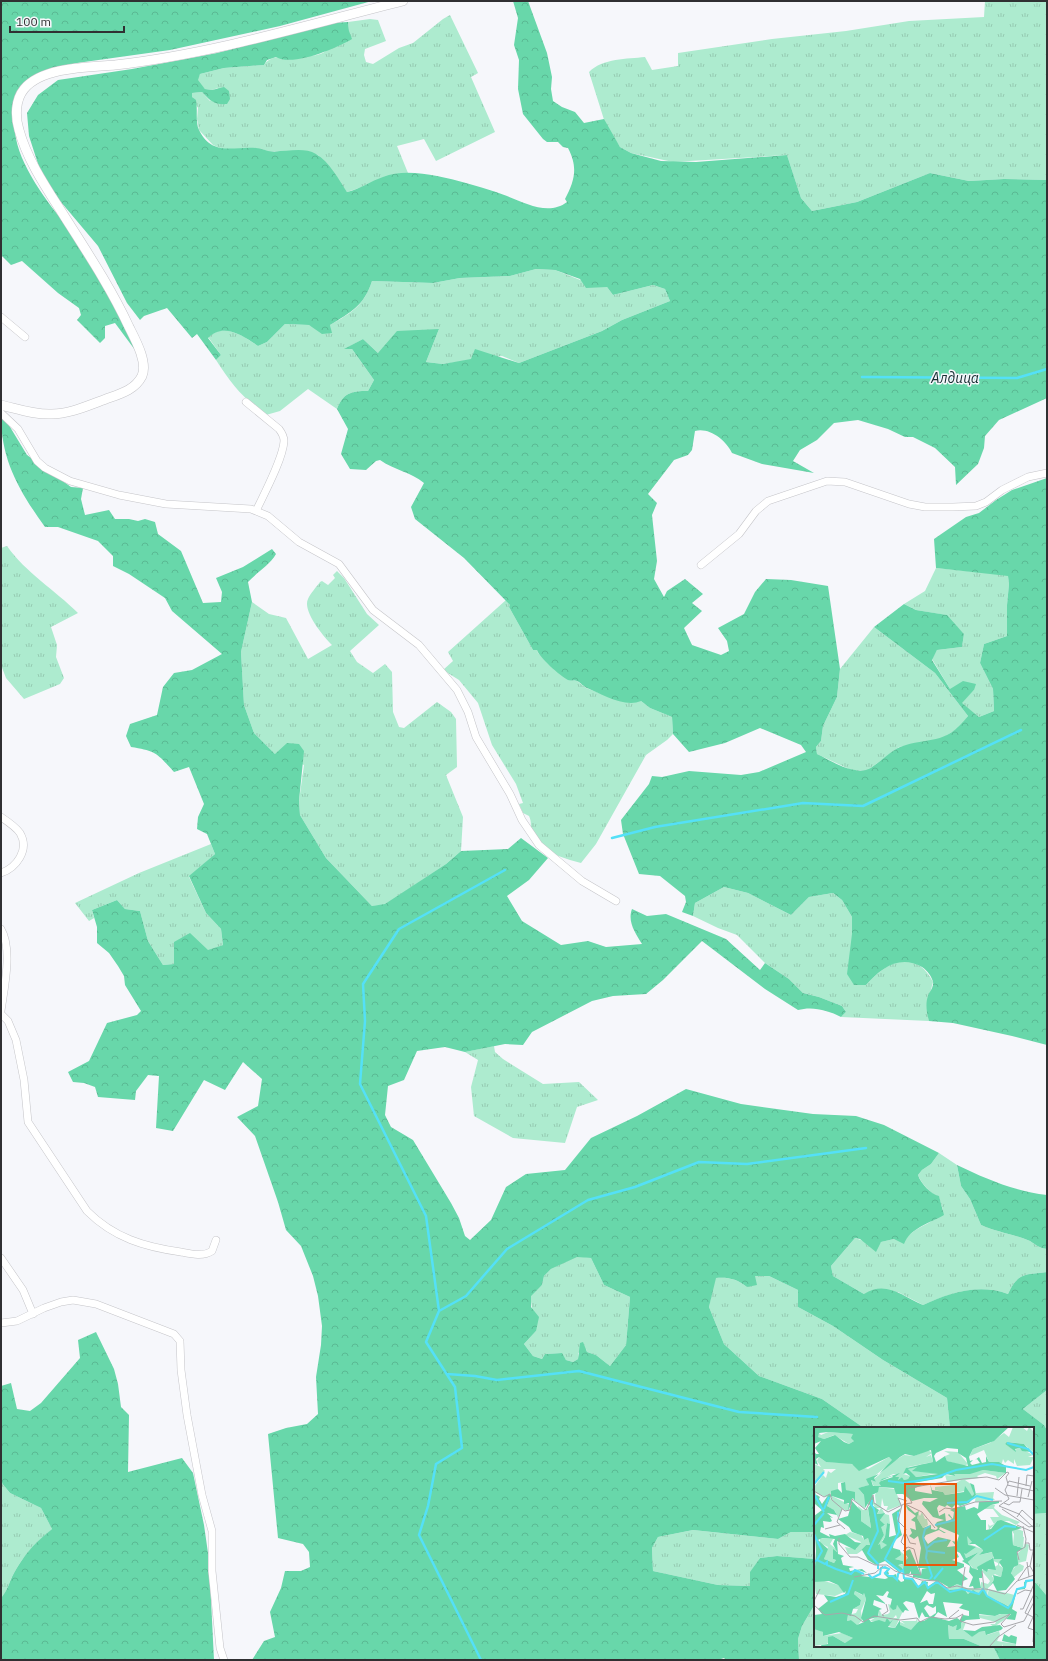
<svg xmlns="http://www.w3.org/2000/svg" width="1048" height="1661" font-family="'IBM Plex Sans',sans-serif">
<style>
.grass{fill:url(#grass-tufts)}
.forest{fill:url(#forest-crowns);fill-rule:evenodd}
.lines{fill:none;stroke-linecap:round;stroke-linejoin:round}
.stream{stroke:#54e0f7;stroke-width:2.5}
.minor-casing{stroke:#c5c5c9;stroke-width:8}
.tertiary-casing{stroke:#c5c5c9;stroke-width:10}
.minor{stroke:#fff;stroke-width:7}
.tertiary{stroke:#fff;stroke-width:9}
.labels{text-anchor:middle;stroke-width:3;stroke-linejoin:round;paint-order:stroke}
.water-label{font-size:14px;font-style:italic;fill:#162e32;stroke:#f6f7fb}
.inset-river{fill:none;stroke:#54e0f7;stroke-width:2}
.inset-road{fill:none;stroke:#a7a7ab;stroke-width:1}
.view{fill:#e8590c;fill-opacity:0.15;stroke:#e8590c;stroke-width:2}
.inset-edge{fill:none;stroke:#303032;stroke-width:2}
</style>
<defs>
<pattern id="grass-tufts" width="24" height="20" patternUnits="userSpaceOnUse"><rect width="24" height="20" fill="#adebcf"/><path d="M3 7l-1-3M5 7V3M7 7l1-3M15 17l-1-3M17 17v-4M19 17l1-3" fill="none" stroke="#95cab2"/></pattern>
<pattern id="forest-crowns" width="20" height="18" patternUnits="userSpaceOnUse"><rect width="20" height="18" fill="#68d7aa"/><path d="M2 6a3 3 0 1 1 6 0M12 15a3 3 0 1 1 6 0" fill="none" stroke="#5ab993"/></pattern>
</defs>
<rect width="100%" height="100%" fill="#f6f7fb"/>
<!-- grass -->
<path class="grass" d="M985,1H1047V180L1004,179L969,181L930,173L857,202L812,211L801,198L787,155L673,162L631,153L620,147L606,126L589,72C603,58 627,59 645,57L652,70L678,66V53L772,39L846,31L909,21L984,17Z
M450,15L478,73L471,77L495,132L436,161L424,139L397,146L408,173C385,174 368,186 347,192L318,155L298,151H267L257,148L224,150L213,145L199,130L197,119L198,108L192,97V93L202,92L210,101L218,88L212,90L205,89L197,80L200,74L224,68L264,65C273,50 304,60 320,54C328,52 342,36 349,31L348,22L370,19L378,20L386,41L365,49L364,55L366,62L373,64L399,48L413,43L443,19Z
M536,269L555,270L598,287H607L613,295L653,285L665,289L670,301L622,320L602,331L519,363L502,356L443,364L426,362L439,329L378,353L363,339L345,349H352L374,380L368,391C351,391 343,393 337,409L308,389L280,411L266,415C242,397 232,385 216,360L221,355L208,337C223,322 244,336 258,346L267,342L285,324L309,325L331,333L330,325C351,313 364,306 372,281L433,283L460,278L510,276Z
M7,546C26,573 55,590 78,613L51,627L57,645L56,657L64,678L60,684L24,699L6,678L1,665V548Z
M936,568L1008,575L1009,584L1007,605V636L984,644L980,663L993,689L994,711L979,717L961,703L974,690L950,689L932,659L937,650L962,647L964,634L946,615L916,610L904,604L925,591Z
M337,571L344,578L367,614L379,625L350,651L357,662L373,673L385,664L392,672L393,712L399,727L404,728L437,702L451,712L456,719L457,767L446,775L463,817L461,851L446,864L385,905L372,906L326,858L300,815L299,801L304,765L275,754L254,733L244,705L241,652L252,602L269,614L286,618L308,659L332,645C324,637 302,611 308,599C310,594 317,586 320,582L322,581L328,585L335,578L333,575Z
M506,600L510,605L509,607L533,650H537L538,653L569,680L577,681L586,688L618,700L641,701L650,708L672,717L673,734L667,740L646,755L596,844L581,863C562,858 540,852 532,832C530,827 532,822 529,816L523,813L519,804L523,803L516,784L492,745L478,703L459,680L443,670L453,661L448,652Z
M874,627L935,673L968,716L960,727L941,739L899,747L868,770H851L817,754L816,747L821,741L823,726L837,697L840,669Z
M211,844L215,854L189,877L206,913L221,929L223,945L174,964L163,965L148,941L140,911L125,909L117,900L92,910L94,918L89,921L75,903L139,873Z
M724,887L748,893L791,915L809,897L833,893L842,900L852,917V934L866,985C887,961 915,947 933,982L927,1005L929,1021L841,1017L846,1012L842,1006L819,997L803,993L789,979L765,963L737,935L718,928L693,916L695,903Z
M494,1046L495,1052L503,1059L543,1084L579,1082L598,1100L577,1107L565,1143L513,1138L474,1116L471,1087L478,1060L465,1052Z
M939,1153L957,1165L961,1186L970,1199L981,1225C996,1232 1014,1234 1030,1241C1036,1245 1039,1248 1047,1249V1272C1025,1275 1018,1272 1008,1294C979,1283 950,1293 923,1305L898,1292L864,1294L833,1276L831,1266L855,1238L878,1246L881,1242L894,1239L905,1240C917,1224 933,1226 943,1210L939,1197C931,1194 921,1183 918,1175L922,1170L931,1164Z
M577,1256L591,1258L604,1285L630,1297L626,1345L610,1366L596,1355L587,1352L586,1349L578,1353V1359L573,1362L566,1360L561,1353L545,1354L542,1359L533,1356L524,1344L536,1331L530,1296L542,1285L544,1276L551,1269Z
M755,1276H769L798,1290V1307L833,1326L883,1360L947,1398L950,1428H864L822,1399L759,1376L724,1344L709,1307L715,1278C728,1277 737,1279 747,1287Z
M1047,1390V1430L1044,1425L1023,1409Z
M1,1482L10,1493L41,1508L52,1529C34,1545 26,1552 14,1573C8,1583 9,1589 1,1598Z
M1047,1513V1596L1036,1583L1033,1582V1514Z
M693,1530L778,1539L791,1532H815V1559L777,1556L760,1558L750,1573L751,1586L718,1585L653,1571L652,1548L658,1537Z
M815,1604V1646H993L1000,1660H799L798,1639L802,1626Z"/>
<!-- forest -->
<path class="forest" d="M1,1H372L280,26L170,50L77,63L55,68L21,92C19,104 14,119 15,132C18,164 48,204 69,228L132,336L135,350L115,323L105,326V338L100,343L77,320L81,315L79,308L58,293L22,261L11,265L1,255Z
M513,1H528L547,53L552,77L551,89L553,101L562,107L575,112L584,123L604,119L620,147L631,153L661,161L696,162L787,155L801,198L812,211L857,202L930,173L969,181L1004,179L1047,180V398L999,420L985,436L984,448L978,464L956,485L955,467L935,448L913,437H905L888,429L858,420L834,423L817,440L800,450L793,461L814,473L762,464L732,453C726,440 709,427 695,431L692,450L688,455L674,460L648,494L657,503L652,515L657,561L654,579L664,597L667,591L685,579L703,594L692,603L702,611L684,628L692,645L721,655L729,651L727,641L718,628L744,614L755,592L766,579L791,580L828,586L840,669L837,697L823,726L821,741L816,747L817,754C832,761 849,773 866,770C874,768 890,751 900,747C929,736 944,747 968,716L935,673L874,627L904,604L916,610L947,615L964,634L962,647L937,650L932,660L950,689L963,681L976,684L974,690L962,703L979,717L994,711L993,689L980,663L984,644L1007,636V605L1009,584L1008,576L936,568L934,539L966,517L979,513L996,500L1012,490L1047,478V1045L1012,1036L953,1023L929,1021C927,1014 925,1004 928,996C929,992 934,988 933,982C932,977 927,970 922,967C900,954 881,968 866,985H854L847,974L852,934V917L842,900L833,893L809,897L791,915L748,893L724,887L695,903L693,916L682,912L686,902L685,896L660,876L639,874L623,834L621,820L649,784L652,776L662,777L689,771L741,775L759,772L806,752L801,745L760,728L725,743L689,752L673,734L672,717L650,708L641,701C625,708 601,694 587,688C584,687 581,683 577,681C574,680 571,681 568,680C560,676 539,657 537,650H533L509,607L510,605L464,558L415,519L411,507L424,483C411,472 394,470 380,460L376,461L366,470L350,469L341,454L348,429L337,409C343,393 351,391 368,391L374,380L352,349H344L363,339L378,353L397,331L439,329L426,362L443,364L471,359L475,349L519,363L602,331L622,320L670,301L665,289L653,285L613,295L607,287L586,288L580,279L555,270L536,269L510,276L460,278L433,283L372,281C364,306 351,312 330,325L332,333L322,334L309,325L285,324L267,342L258,346C244,336 223,322 208,338L221,355L216,360L197,334L192,338L167,308L144,316L140,320L127,303L98,246L55,195L39,167L29,136L27,113L38,95L58,80L132,69L217,53L332,23L348,22L349,31L352,39C337,48 293,67 276,57L267,60L264,65L224,68L200,74L198,80L205,89L212,90L224,87L229,91L230,99L227,104C215,105 210,101 202,92L192,93V97L196,100C198,110 195,121 199,130C212,157 234,146 256,148C260,148 264,150 268,151C283,153 303,146 316,154C329,161 339,180 347,192C360,189 371,181 383,177C400,170 420,173 437,176C457,180 477,186 496,192C518,199 546,218 567,202L565,199C575,180 578,167 568,148L563,147L558,142H547L543,139L523,114L518,89L519,60L514,45L518,18Z
M1,416L7,422L27,455L71,487L83,488L81,499L85,515L109,510L115,519H129L138,521L145,519L155,522L158,534L181,551L203,603L221,602L222,592L216,578L243,567L272,549L276,554C269,566 257,572 248,582L252,602L241,652L244,705L254,733L275,754L287,743L299,744L304,751L299,801L300,815L326,858L372,906L385,904L446,864L461,851L508,849L521,838L548,858L529,880L507,896L522,921L561,945L588,941L606,947L642,944C636,934 627,922 632,909L647,916L666,914L726,939L760,970L765,963L789,979L803,993L819,997L842,1006L846,1012L841,1017C828,1010 812,1006 798,1010L765,989L702,941L663,980L646,994L613,996L592,1001L532,1032L523,1045L505,1044L465,1052L445,1047L417,1051L404,1080L388,1086L385,1115L391,1127L413,1140L451,1203L459,1218L465,1236L470,1240L491,1220L506,1187L526,1174L565,1170L591,1138L637,1116L686,1089L741,1104L813,1114L856,1116L884,1125L939,1153L931,1164L922,1170L918,1175C921,1184 931,1194 939,1196L944,1215C930,1223 910,1228 904,1244L894,1239L881,1242L876,1252L860,1239L855,1238L831,1266L833,1276L864,1294C886,1280 902,1296 923,1305C949,1293 979,1283 1008,1294C1018,1272 1025,1275 1047,1272V1390L1023,1409L1044,1425L1047,1430V1513L1033,1514V1428H950L947,1398L883,1360L833,1326L798,1307V1290L769,1276H755L757,1285L747,1287C737,1279 728,1277 716,1278L709,1307L724,1344L759,1376L822,1399L864,1428H815V1532H791L778,1539L693,1530L658,1537L652,1548L653,1571L718,1585L750,1586V1572L760,1558L777,1556L815,1559V1604L802,1626L798,1639L799,1660H726L724,1658L718,1660H252L264,1641L275,1637L270,1612L281,1588L285,1571H301L310,1567L309,1552L303,1544L278,1538L268,1434L286,1428L307,1424L318,1414L316,1377L321,1345L322,1326L318,1296L313,1276L301,1246L286,1230L278,1202L255,1136L237,1117L258,1106L262,1079L243,1062L225,1090L204,1080L173,1131L156,1128L159,1076L148,1075L136,1091L135,1100L98,1097L95,1087L84,1083L73,1082L68,1072L89,1061L107,1023L137,1015L141,1011L125,985L124,976L118,966L109,953L97,943V927L92,910L117,900L125,909L140,911L148,941L163,965L174,964V942L190,933L208,950L223,945L221,929L206,913L189,876L215,854L207,834L197,829L198,817L204,804L189,767L174,772C157,753 156,751 131,747L126,736L130,724L157,715L163,687L174,673L192,670L222,654L172,611L165,598L129,574L113,566V556L98,541L58,527H45C20,492 1,461 1,416ZM577,1257L591,1258L604,1285L630,1297L626,1345L610,1366L596,1355L587,1352L583,1342L580,1343L578,1359L573,1362L566,1360L562,1353L545,1354L542,1359L533,1356L524,1344L536,1331L539,1317L531,1307V1296L542,1285L544,1276L551,1269Z
M957,1165C986,1179 1014,1191 1047,1195V1249C1039,1248 1036,1245 1030,1241C1014,1234 996,1232 981,1225L970,1199L961,1186Z
M96,1332L114,1369L118,1384L121,1407L129,1415L128,1472L182,1458L193,1473L204,1525L209,1560L214,1660H1V1598C8,1590 9,1582 14,1573C26,1552 34,1544 52,1529L41,1508L10,1493L1,1482V1386L11,1383L17,1409L30,1411L41,1403L80,1358L78,1340Z
M1033,1582L1036,1583L1047,1596V1660H1000L993,1646H1033Z"/>
<g class="lines">
<!-- stream -->
<path class="stream" d="M862,377L1017,378L1047,369
M612,838L655,827L803,803L863,806L1021,730
M439,1311L466,1296L507,1249L588,1200L635,1187L699,1162L747,1164L866,1148
M447,1374L475,1376L497,1380L579,1371L739,1412L817,1417
M481,1660L419,1535L428,1506L436,1464L462,1448L455,1387L426,1342L439,1311L426,1216L360,1084L365,1021L363,984L399,929L505,870"/>
<!-- minor casing -->
<g class="minor-casing">
<path id="minor" d="M1,317L25,337
M246,402L279,429C282,433 284,436 284,441C283,459 264,494 256,511
M1,413L18,429L37,461L45,468L70,481L119,495L166,504L251,509L268,516L299,542L339,564L373,610L419,645L457,690L468,712L476,737L510,794L522,820L539,845L582,881L616,901
M701,565L739,534L756,511L768,501L827,481L845,482L909,504L925,507H953L976,506L986,502L1002,490L1028,477L1047,473
M1,817C7,821 16,827 20,833C30,850 16,868 1,873
M1,929C13,949 4,989 1,1011
M1,1014L8,1021L16,1040L24,1080L28,1122L87,1211C114,1238 145,1247 181,1252C191,1254 203,1257 212,1251L216,1240
M1,1258L23,1290L33,1314
M1,1323L17,1321L44,1308L61,1302L73,1300L96,1304L174,1334L180,1341L181,1370L187,1415L202,1495L212,1531V1571L220,1648L224,1660"/>
</g>
<!-- tertiary casing -->
<g class="tertiary-casing">
<path id="tertiary" d="M1,405C18,409 35,415 52,414C70,414 89,405 106,399C120,394 135,390 142,376C148,362 135,339 129,327C110,286 85,249 61,211C45,186 27,159 19,130C15,117 15,100 24,89C42,67 88,67 115,65C212,54 307,25 403,1"/>
</g>
<!-- minor -->
<use href="#minor" class="minor"/>
<!-- tertiary -->
<use href="#tertiary" class="tertiary"/>
</g>
<g class="labels">
<!-- water labels -->
<g class="water-label">
<text x="955" y="383">Алдица</text>
</g>
</g>
<!-- overview -->
<g transform="translate(814 1427)">
<rect width="220" height="220" fill="#f6f7fb"/>
<path d="M199,0H208L213,4L215,0L219,4L220,26L210,17L195,15L191,17L200,23L206,21L219,28L214,30H220L216,38L203,39L200,32V37L194,33L191,36L189,32L188,36L175,35L170,23L156,29L159,22L176,16L190,6L195,10ZM14,5L39,7L40,14L35,17L20,8L10,12L3,10L5,6L7,8ZM114,23L118,26L112,30L117,28L119,35L94,40L89,47L96,49L94,52L90,53L88,50L84,53L80,49L83,47H79L66,54L79,50L67,54V59L60,60L57,53L62,55L60,52L65,48L73,39L58,51L54,57L56,58L44,61L50,68L51,82L41,74V67L32,63L30,55L24,56V62L12,70L2,66L3,70L1,69L0,60L9,48L12,51L14,44L17,46L22,42H9L11,44L0,57V37L7,40L3,34L5,30L12,35L34,36L54,42L75,30L80,34L90,28L100,29ZM130,24L144,25L154,37L150,39L133,34L131,29L136,27ZM109,37L121,39L124,42L104,40L99,44L124,46L102,50L95,45L94,42ZM169,43L192,46L183,52L182,49L171,46L163,49L165,51L151,53L158,58L160,67L158,69L151,64L131,68L129,65L121,63V60L139,58L147,53L133,55L131,48L140,49V47ZM65,60L81,62L87,78L72,84L74,79H70L68,71L67,80L71,87L75,88L76,97L73,96L71,110L68,114L72,117L74,112V118L67,122L64,117L70,108L66,99H71L66,93L70,86L63,87L67,81H61L59,76H62L61,68ZM180,65L179,71L181,73L161,75L162,66ZM18,69L36,78L34,84L28,82L24,91L21,84L13,79L16,71L19,73ZM177,78H181L180,81L188,88L206,95L202,98L195,94H183L175,103L174,97L176,99L180,97L176,90H185L179,82H168ZM44,79L49,83L54,82L57,101L47,94ZM108,85L111,92H113L114,98L109,101L103,91L104,86L106,89ZM201,101L209,104V120L199,118L200,107L198,104ZM36,105L47,108L50,113L54,111L56,118H52L43,127H34L31,120L42,122L47,115L31,108ZM143,107L150,111L153,108L159,116L155,117L168,122L169,125L165,128L179,125V131L188,132L185,138L189,141L187,150L181,147L178,149L181,154L192,160L179,154L174,161L173,169L172,165L173,170H161L157,165L154,167L152,163L148,162L135,164L126,158L118,161L122,155L133,161H137L143,157L153,161L167,162V155L174,157L176,154L167,143L181,142L180,140L184,138V136L177,133L178,131L161,144L154,135L165,125L152,131L149,126L161,120L144,118L145,114L148,116L152,115ZM6,111L19,112L16,117L22,122V126L19,123V132L22,133L20,136L10,132L14,120L6,116ZM126,119L137,125L139,129L135,135L140,139L131,141L135,144V148L137,149L138,145H143L139,150L145,149L146,154L128,146L133,133L123,132L136,130ZM86,124L94,131L88,142L81,136L84,134L85,138H88L89,134L81,132ZM204,136L210,139L209,143L199,151L197,145ZM7,153L24,158L30,165L21,169L2,167L0,155ZM41,164L48,168L50,166L52,172L47,184L48,193L43,199L37,193L33,194L34,188L42,186L44,182H39L46,178L47,173L40,167ZM74,177L77,178L79,182L83,178L89,184L81,201L74,199L80,191H83L82,188L76,195H74V191L71,195L56,194L65,188V182L68,188L74,187L76,185ZM190,186L197,188L180,200L176,197H181L182,195L166,191L165,188L181,189ZM103,191L104,197L97,204L85,198L86,195L91,197L87,194H102ZM152,195L149,203L158,210L164,205L172,204L173,208L185,204L186,208L183,214L202,217V220H189V217L188,220H169L150,212H135L134,198L139,200L143,198L145,203L147,196ZM1,201L9,205V209L28,206L39,211V214L31,216L19,209L13,217L0,219Z" fill="#adebcf"/>
<path d="M0,0H195L180,14L159,22L155,30L156,34L159,33L156,36L158,38L166,36L163,32L161,33L165,30L168,36L172,35V29L175,35H185L192,39V46L169,43L156,47H140L141,49L132,47L128,51L99,56H115L101,61V64L118,67L116,56L118,63L129,65L131,68L150,65L151,59L158,69L160,67L156,56L160,58L162,68L155,76L146,79L142,77L138,81L133,78L131,80L125,78L123,81L125,89L131,86L132,95L138,92L134,88L135,87L139,92L140,85L136,83L140,81L151,79L152,83L160,80L164,82L165,75L185,74V76L177,78L163,87L167,93H172V103L177,102L183,94L187,93L208,101L198,104L199,118L209,121L211,128L208,122L203,125L204,131L207,133L204,132V138L200,140L197,146L201,152L192,163L183,164L179,156L174,161L180,153L179,148L187,150L189,141L185,135L188,132H180L178,125L165,128L169,124L168,122L161,117H155L158,115L153,109L154,118L162,120L152,127L150,126L152,131L165,125L154,135L158,141L164,143L163,140L179,131L182,143L174,142L173,145L168,142V151H165L167,161L160,162L159,159L155,160L159,150L155,145L156,139L148,134L150,133L146,126L142,124L145,130L138,133L150,137V140L143,143L154,152L149,154L148,159L143,157L136,161L124,154L135,163L150,162L154,167L159,163L165,167L169,162L173,169L181,170L195,180L203,161H210V155L220,153L211,156V162L203,163L198,182L203,185L201,193L192,192L197,187H186L181,189L165,187L166,192L152,193L147,196V201L144,203H142L143,198L139,200L134,198L135,212H150L169,220H8L7,218L14,217V210L19,209L31,216L39,211L25,205L9,209V205L0,202V188L8,187L4,182L14,174L10,168L22,170L31,167L32,164L30,166L24,158L15,154L0,155L2,124L0,89L8,83L1,77L0,64L1,69L3,68L6,70L5,72L8,77L15,67L17,68V64L24,62L28,66L27,56L31,55L32,63L41,65V74L39,71L37,73L47,84V94L57,101L54,81L56,78L54,77L57,72L51,81L50,68L44,61L55,58L52,52L65,47L78,33L75,30L45,44L38,37L12,35L5,30L2,32L4,38L0,36V43V24L2,27H5L1,21L7,14L0,17ZM14,5L39,7L37,11L40,14L35,17L30,15L21,8L10,12L4,10L5,6ZM133,21L144,22V26L152,31L154,39L133,34L131,29L122,35L120,29L122,26ZM117,23L119,35L92,41L89,47L92,46L96,49L94,52L90,53L88,50L84,53L85,50H81L86,46L68,52L66,54L78,49L79,50L67,54L65,56L67,59H59L57,53L62,55L60,51L86,30L91,27L100,29ZM103,40L98,44L124,47L102,50L94,42ZM65,60L80,61L82,67H89L98,74L110,71H124L116,75L109,74L108,77L119,90L130,93L123,95L121,98L124,101L122,103L117,102V98L109,101L103,91L105,84L101,86L91,77L94,83L102,89L97,93L101,95L102,103L96,101L98,106L95,109L100,112L104,109L107,121L104,141H113L108,142L107,148L96,122L90,125L94,131L90,135L89,142L84,138L89,137V134L81,132L87,128L86,123L79,121L80,114L88,108L83,91L87,81L78,87L82,108L75,110L76,97L73,96L71,110L68,115L73,118L67,122L66,117L64,118L70,108L67,100L71,98L66,93L71,86L63,87L65,83L59,79L60,71L58,68L64,65ZM17,69L19,73L18,69L30,73V77L35,76L34,84L38,75L34,89L24,92L35,100L38,105L49,109L50,113L54,111L56,118H52L43,127L48,123L54,133L62,138L71,134L86,146L89,144L90,147H95L97,144V147H104H99V150L122,154L113,160L114,155L108,154L105,160L99,151L90,152V148V154L87,155L84,152L85,146L83,151L82,147L77,149L72,147H75L73,141H66L73,142L70,147L74,151L71,152L47,149L48,147L44,143L53,146L48,142L36,144L35,141L40,140L29,138L27,131L30,129L24,127L23,114L41,123L47,116L41,115L31,107L21,109L15,107L16,110L6,105L7,100L10,101L9,94L16,95L18,94L16,90L19,91L13,86L23,88L20,83L13,79ZM126,100L145,108L143,115L138,114L142,119L133,120L137,113L124,110L114,117L110,111L112,108L125,103L130,106H132L125,102ZM8,111L21,112L19,117L23,125L19,122V132L22,133L20,136L10,132L14,122L4,113ZM41,164L49,168L50,166L52,172L47,191L50,195L43,198L37,193L33,194L34,188L37,189L39,182L46,178L47,173L40,167ZM73,164L75,165L73,170L78,172L76,180L79,183L82,182L83,178L89,186L91,183L95,184L89,176L92,174L100,176L105,192L108,185L111,190H116L110,181L113,178L119,181L122,179V186L110,194H105L97,203L86,198V193L81,201L74,200L80,191L76,195L73,191L71,195L65,193L57,195L55,192L64,190L65,183L68,182L59,178L60,173L72,177L62,168L69,169ZM113,164L117,167L121,166L119,177H115L113,173L106,176ZM129,175L149,177L145,181L155,184V189L149,188L146,193L143,191L135,194L120,190L124,185L133,190ZM193,15L210,17L217,25L208,24L206,21L201,22L202,25L191,17ZM186,198L189,201L187,203L172,208L171,204L165,205L158,210L149,203L161,204L168,200ZM190,207L195,210L197,208L203,210L202,217L188,214Z" fill="#68d7aa" fill-rule="evenodd"/>
<path d="M175,162L201,168L196,180L173,169Z" fill="#adebcf"/>
<path d="M206,109L210,110L209,121L211,116L215,118L212,134L204,136L203,127L209,121L199,118L206,116Z" fill="#adebcf"/>
<path class="inset-river" d="M193,16L214,22L220,28M74,54L90,56L120,51L142,43L178,37L212,43L220,40M0,57L10,45M0,67L10,85M58,73L57,77L60,82L64,104L54,126L64,137V142M133,76L153,75L163,69L179,73M10,82L15,70M84,85L85,105L71,132L86,144M0,98L10,86M121,98L141,93M116,99L111,102L109,110L113,124L112,131L118,149L116,152M0,107L8,124L3,133M170,113L191,99L202,100M113,121L120,115L133,113M114,124L131,126M0,135L3,133L11,137L13,135V138L22,142L37,147L41,143L50,147M54,147L58,151L66,147L67,141L71,140L75,142L71,146L75,149H79L83,153L84,147L89,143L90,151L98,152L104,160L111,155L114,161L123,155L136,165L148,162L165,167L169,162L173,169L194,181L198,176L203,162L211,160L212,154L220,153M120,152L129,141M16,175L34,167L39,153"/>
<path class="inset-road" d="M193,45L195,46L192,50L194,57L191,63L195,72L185,79L205,87L220,101M194,56L195,54L216,59M193,58L220,64M212,59L213,48L220,49M181,61L191,68L220,73M0,64L10,70L16,67L18,73L31,84L36,83L38,72L52,83L59,68L60,76L74,85L90,77L98,76L92,64L94,61L149,52L173,50L185,53L193,45M203,69L205,50M214,70L218,54M190,76L195,78L199,75H206L208,62M91,77L108,85L121,101M87,78L84,71L93,74M88,78L84,94L92,102L87,115L93,121M28,82L23,95L31,102M188,82L215,100L219,99M125,85L131,81L139,82L161,75L188,74M203,90L208,83L220,94M203,98L219,105M11,102L26,98M92,107L96,116L102,117M25,111V117L36,130H44L61,138H73L81,144L107,153L124,154L133,161L143,159L154,162H172L191,167L203,154L220,148M211,116H215L216,123H219M220,120L216,139L220,146M89,124L94,120L100,122L107,148M205,133L203,125L211,120L212,112L209,99M213,135L215,150M168,144L170,161M92,147L107,148M40,150L61,146L69,139M204,153L213,140L216,139M148,160L151,140M203,167L211,163L218,164M0,174L6,162M0,178L11,188L28,186L41,189L49,195L60,189L86,193L103,191L106,195L116,190L131,192L142,191L149,187L146,194L159,198L180,195L196,187L187,197L190,200L210,194L220,175M206,182H209L220,157M70,189L68,188L74,184L72,177M135,191L145,183M219,215L220,203L214,201L219,190L211,186L220,167M175,220L184,210L202,198"/>
<path class="view" d="M91,57H142V138H91Z"/>
<rect width="220" height="220" class="inset-edge"/>
</g>
<!-- border -->
<rect width="1048" height="1661" fill="none" stroke="#303032" stroke-width="4"/>
<!-- scale -->
<path d="M10 26v6h114v-6" fill="none" stroke="#303032" stroke-width="2"/>
<text x="16" y="26" font-size="12" fill="#303032" stroke="#f6f7fb" stroke-width="3" paint-order="stroke">100 m</text>
</svg>
